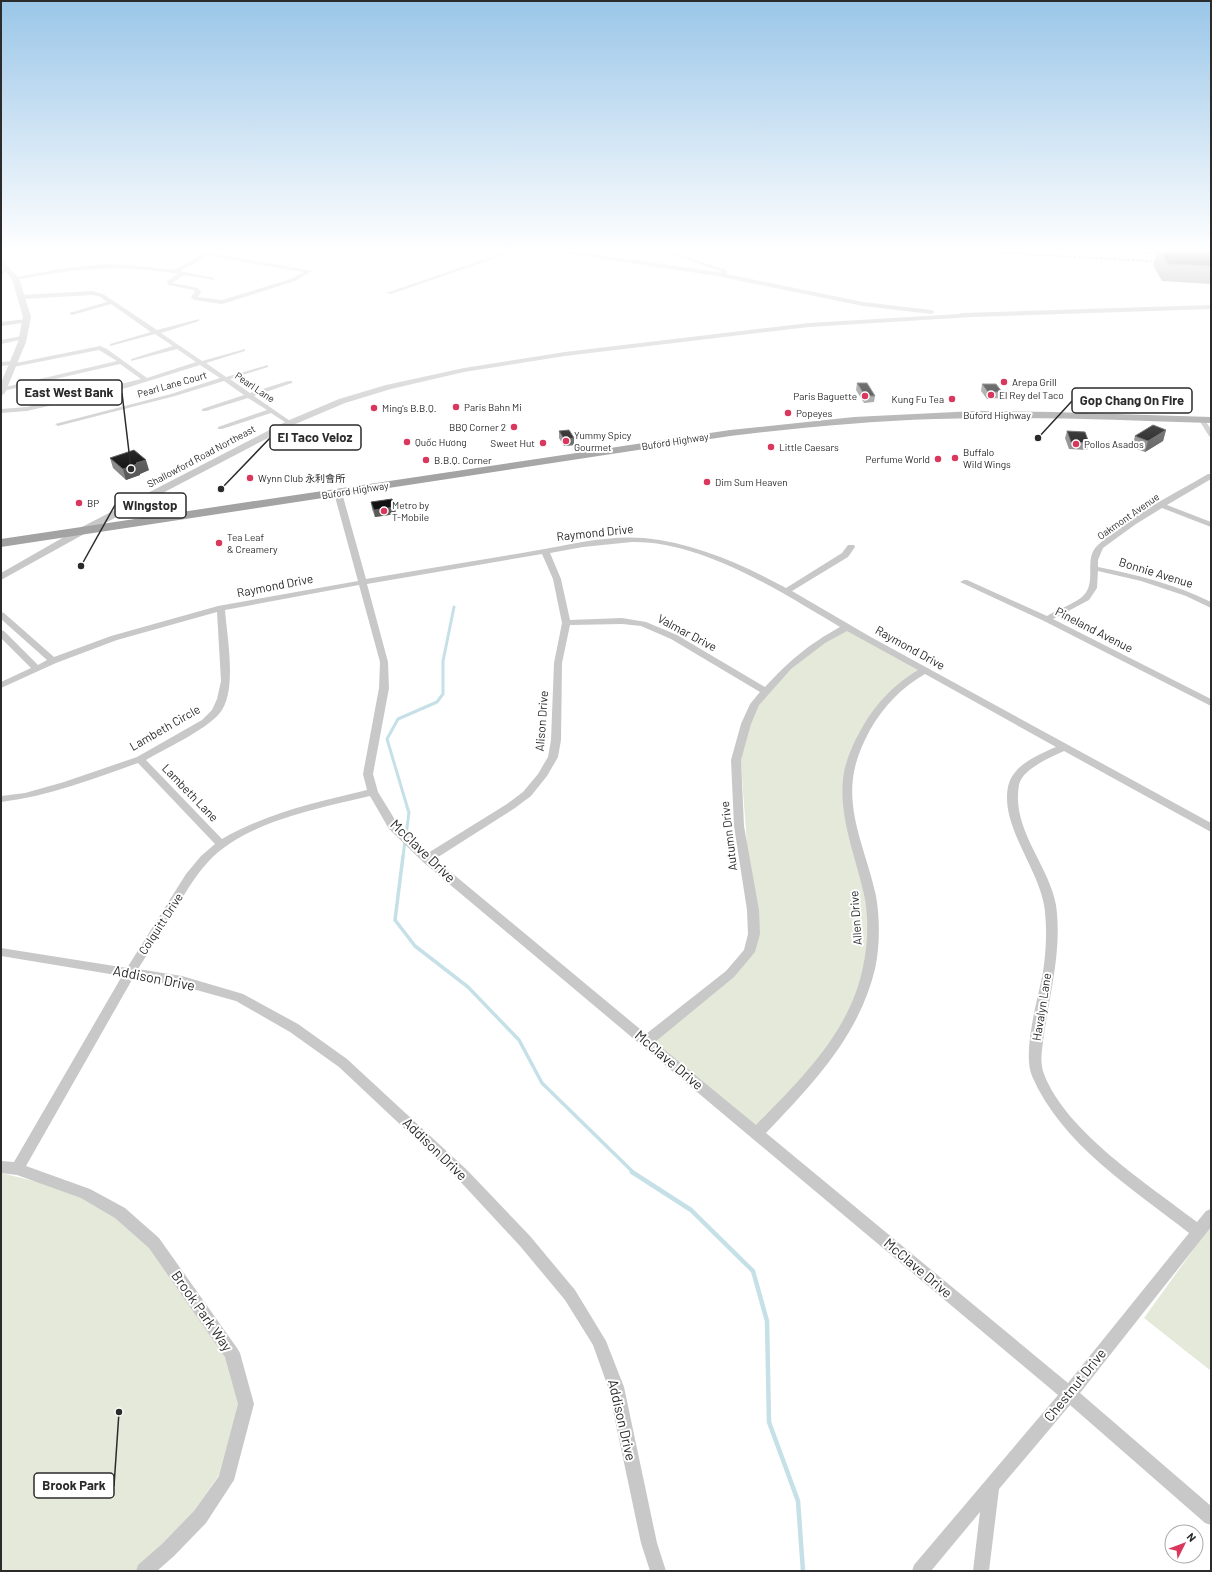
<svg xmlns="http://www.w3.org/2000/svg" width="1212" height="1572" font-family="Barlow,'Noto Sans SC',sans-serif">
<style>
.green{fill:#e4e9d9}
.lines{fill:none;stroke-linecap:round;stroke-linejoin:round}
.stream-far2{stroke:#c6e0e8;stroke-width:3}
.stream-far1{stroke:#c6e0e8;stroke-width:3.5}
.stream{stroke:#c6e0e8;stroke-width:4.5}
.minor{fill:#c8c8c8;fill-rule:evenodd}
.tertiary{fill:#c8c8c8;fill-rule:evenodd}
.primary{fill:#a3a3a3;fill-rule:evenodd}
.rail{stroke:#808080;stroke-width:2;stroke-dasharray:2.5 2;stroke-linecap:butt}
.wall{fill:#888}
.shaded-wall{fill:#595959}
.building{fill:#121212;stroke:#595959}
.poi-dot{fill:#d9375d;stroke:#fff;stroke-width:1.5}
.labels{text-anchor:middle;stroke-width:4;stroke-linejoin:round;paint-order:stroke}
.far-poi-label{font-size:10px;fill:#2b2b2b;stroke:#fff;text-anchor:start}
.far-street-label{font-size:10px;fill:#2b2b2b;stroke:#fff}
.street-label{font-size:12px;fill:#2b2b2b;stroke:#fff}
.near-street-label{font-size:14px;fill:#2b2b2b;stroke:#fff}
.leader{fill:none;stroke:#2b2b2b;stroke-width:1.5}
.callout-dot{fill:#2b2b2b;stroke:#fff;stroke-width:1.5}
.callout{fill:#fff;stroke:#2b2b2b;stroke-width:1.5}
.callout-label{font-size:13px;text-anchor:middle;font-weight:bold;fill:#2b2b2b}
</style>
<rect width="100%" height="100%" fill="#fff"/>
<!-- green -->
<path class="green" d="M846,628L924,670L877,709L853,755L848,817L874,944L859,1001L829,1054L757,1136L649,1043L736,969L754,937L739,738L768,686L794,659Z
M1,1173L92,1195L154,1242L241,1371L234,1453L174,1541L140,1571H1Z
M1211,1225V1371L1144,1318Z"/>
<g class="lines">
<!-- stream-far2 -->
<path class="stream-far2" d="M406,835L409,813L387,739L398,719L437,702L443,694V661L454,607
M403,857L405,840"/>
<!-- stream-far1 -->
<path class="stream-far1" d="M403,856L395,920L415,946L468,987L519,1040L542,1083L634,1173"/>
<!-- stream -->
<path class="stream" d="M632,1172L691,1210L753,1271L767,1321L769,1422L798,1501L803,1571"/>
<!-- minor -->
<path class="minor" d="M207,252L312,271L295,281L222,304L194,300L191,297L195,292L194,290L168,285L167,281L178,274C118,264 75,269 15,280L12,278L59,269L103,264L131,265L174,270ZM208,256L304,272L291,279L222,300L198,297L201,292L198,288L172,283L184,275L214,280V278L180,271Z
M506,252H513L391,294L386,293Z
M664,252H671L724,269L727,271V275L722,276L720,271Z
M6,268L11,269L1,275V271Z
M92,291L103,294L157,330L199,319V321L161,333L202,361L245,349V351L206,363L226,377L268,365V367L230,379L250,393L288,381H292V383L254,396L293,423L288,424L271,413L222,429H218V427L267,410L248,398L206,411H202V409L244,395L224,381L175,396L58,426L55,424L171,394L220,378L200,365L126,388L27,411L1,413V409L27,407L141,379L120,364L3,391L1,390V388L117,361L99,350L13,367L10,365L1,366V362L13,361L16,363L100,346L107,349L147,378L196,362L177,349L131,361V359L173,346L155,334L110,346V344L151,332L111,304L72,315L69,313L107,302L99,296L92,295L22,299L19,297L22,295Z
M27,319L30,321L29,322L1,326V322Z
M22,336L24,337V339L1,344V340Z
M1202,418L1204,419L1211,429V437L1209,436L1199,420Z
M1208,474H1211V479L1167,505L1211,522V527L1162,508L1136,524L1103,548L1098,560V567C1137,575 1175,584 1211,602V608L1186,596L1141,581L1098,571L1097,588L1089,600L1053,619L1211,699V706L1044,621L960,582L964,580H967L1047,616C1056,610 1077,603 1084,595C1097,581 1083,558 1098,545C1130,515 1171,496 1208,474Z
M335,491H341L342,493L366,579C423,569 481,560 539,550C572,544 610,535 644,538C694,543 742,564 786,588L842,553L848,545H854L855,547L848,557L792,591L869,636L1211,823V832L1064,751C1051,757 1022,769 1019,785C1011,829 1049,865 1056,905C1063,954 1047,1002 1042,1050C1041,1058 1041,1066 1044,1074C1066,1132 1149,1185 1197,1222L1206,1211L1211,1209V1227L1080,1393L1211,1506V1525L1205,1523L1070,1405L999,1489L989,1571H973L980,1512L931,1571H912L914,1565L1058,1395L423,862L389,829L370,796C320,808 244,822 208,862C194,877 184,895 174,912C162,931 150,950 138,969L182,976L243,994L298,1024L347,1059L467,1170L530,1236L575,1290L606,1341L624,1387L657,1543L666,1571H650L641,1543L608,1387L593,1345L565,1300L520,1246L457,1178L339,1067L290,1032L236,1001L182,986L133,978L26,1166L90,1189L125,1208L159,1238L237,1348L240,1353L254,1404L234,1480L206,1523L174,1556L157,1571H136L138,1565L162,1544L194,1511L219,1476L238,1404L225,1357L149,1248L115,1218L81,1198L17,1175L1,1173V1161L14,1162L122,976L1,956V948L127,968L186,874L201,856L215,844L138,763C93,779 49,796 1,802V796L25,793L64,782L137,757L202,720L212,710L217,699L221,681L217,612L117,640L56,663L1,688V682L31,668L1,638V630L4,631L38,665L47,660L1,619V612L4,613L54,657L111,636L218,606L358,581L334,493ZM632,542C703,541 781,592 840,627C809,644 789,661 765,687L677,635L646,622L622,618L570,620L561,579L550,553L583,547ZM542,554L553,579L562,623L554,663L551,740L548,757L538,774L523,792L507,804L428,853L397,823L378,792L373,774L389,688L388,662L367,584ZM359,585L380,662L379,688L363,774L367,790C317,802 267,813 222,839L146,760C166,748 204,731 219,714C238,693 227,637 225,610ZM622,624L641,626L671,639L760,692L750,704L741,724L731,760L734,826L747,910L748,934L744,950L726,971L646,1034L435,859L515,808L531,796L547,776L558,757L561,740L562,663L570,625ZM847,631L918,670C896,683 876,703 863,726C854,742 845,760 843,779C839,819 856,857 864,895C869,917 868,944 863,967C850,1032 801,1079 756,1125L655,1042L734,977L755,952L760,934L759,910L744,826L741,760L751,724L759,705L791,669L825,643ZM925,674L1056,747C1040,754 1015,764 1009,783C997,824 1042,871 1045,912C1047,932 1046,952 1043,972C1038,999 1022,1052 1032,1076C1062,1145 1132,1188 1189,1233L1068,1383L766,1133C812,1085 859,1036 875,969C880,946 880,919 876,896C868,857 848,819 853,778C855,761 862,745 870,730C883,707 902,687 925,674Z"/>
<!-- tertiary -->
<path class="tertiary" d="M567,252H581L717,272L863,302L931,310L935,312L931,314L863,306L717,276L570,254Z
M1,260L3,261L19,278L31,317L26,342L5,393L1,396V383L18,342L23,317L12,279L1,266Z
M1211,305V309L972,317L809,327L565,356L464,372L391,389L345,403L293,425L86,533L1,580V573L78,529L287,421L339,399L386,385L464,368L565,352L809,323L959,314L962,313Z"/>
<!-- primary -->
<path class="primary" d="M975,411L1054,412L1211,417V423C1119,420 1027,416 935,419C867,421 798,428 730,436L1,547V539L730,430L854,417Z"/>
<!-- rail -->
<path class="rail" d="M988,252L1166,262
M1125,252L1169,254"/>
</g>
<!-- wall -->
<path class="wall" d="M1158,252H1211V284L1162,281L1153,265Z
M857,383L875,396L874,402L864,403L856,390Z
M982,384L1002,392L1000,398L987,399L981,391Z
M1166,430L1163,441L1145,452L1132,447L1135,436Z
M559,431L574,445L564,446L559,438Z
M1067,431L1089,443L1087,450L1069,449L1065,438Z
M110,458L149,470L140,474V475L126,480L113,468Z
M371,502L396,514L375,517L372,509Z"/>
<!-- shaded-wall -->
<path class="shaded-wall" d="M1166,430L1163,441L1145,452L1148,441Z
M574,438V445L564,446V439Z
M146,460L149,470L140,474V475L126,480L123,469L136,463Z
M395,507L396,514L375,517L374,510Z"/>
<!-- building -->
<path class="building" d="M1161,252H1211V266L1168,264Z
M857,383H867L875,396H865Z
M982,384H996L1002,392H988Z
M1153,425L1166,430L1148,441L1135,436Z
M569,430L574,438L564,439L559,431Z
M1067,431L1085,432L1089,443L1071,442Z
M134,450L146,460L136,463L137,464L123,469L110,458Z
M392,499L395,507L374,510L371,502Z"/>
<!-- sky -->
<linearGradient id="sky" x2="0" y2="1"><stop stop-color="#9ac6e8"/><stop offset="0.53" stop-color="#fff"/><stop offset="1" stop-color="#fff" stop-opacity="0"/></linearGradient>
<rect width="1212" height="472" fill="url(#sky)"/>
<!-- markers -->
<g class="poi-dot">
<circle cx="1004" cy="382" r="4"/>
<circle cx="991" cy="395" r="4"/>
<circle cx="865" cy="396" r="4"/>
<circle cx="952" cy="399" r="4"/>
<circle cx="456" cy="407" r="4"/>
<circle cx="374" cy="408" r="4"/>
<circle cx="788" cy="413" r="4"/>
<circle cx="514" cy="427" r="4"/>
<circle cx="566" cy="441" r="4"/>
<circle cx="407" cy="442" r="4"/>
<circle cx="543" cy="443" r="4"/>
<circle cx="1076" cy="444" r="4"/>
<circle cx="771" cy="447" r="4"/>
<circle cx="955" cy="458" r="4"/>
<circle cx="938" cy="459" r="4"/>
<circle cx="426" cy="460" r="4"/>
<circle cx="250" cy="478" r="4"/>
<circle cx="707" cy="482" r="4"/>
<circle cx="79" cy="503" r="4"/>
<circle cx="384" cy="511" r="4"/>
<circle cx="219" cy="543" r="4"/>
</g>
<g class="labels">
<!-- far-poi labels -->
<g class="far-poi-label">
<text x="1012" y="386">Arepa Grill</text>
<text x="999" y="399">El Rey del Taco</text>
<text x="857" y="400" text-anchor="end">Paris Baguette</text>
<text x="944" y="403" text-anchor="end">Kung Fu Tea</text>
<text x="464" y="411">Paris Bahn Mi</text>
<text x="382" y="412">Ming's B.B.Q.</text>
<text x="796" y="417">Popeyes</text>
<text x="506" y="431" text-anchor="end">BBQ Corner 2</text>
<text x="574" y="439">Yummy Spicy<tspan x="574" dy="12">Gourmet</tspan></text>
<text x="415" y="446">Quốc Hương</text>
<text x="535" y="447" text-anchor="end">Sweet Hut</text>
<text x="1084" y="448">Pollos Asados</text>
<text x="779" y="451">Little Caesars</text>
<text x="963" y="456">Buffalo<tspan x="963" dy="12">Wild Wings</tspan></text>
<text x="930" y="463" text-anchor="end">Perfume World</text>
<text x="434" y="464">B.B.Q. Corner</text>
<text x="258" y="482">Wynn Club 永利會所</text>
<text x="715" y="486">Dim Sum Heaven</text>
<text x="87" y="507">BP</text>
<text x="392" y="509">Metro by<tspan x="392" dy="12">T-Mobile</tspan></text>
<text x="227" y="541">Tea Leaf<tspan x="227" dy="12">&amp; Creamery</tspan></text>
</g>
<!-- far-street labels -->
<g class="far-street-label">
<text transform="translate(172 384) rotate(-16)" y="4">Pearl Lane Court</text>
<text transform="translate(255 387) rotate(34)" y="4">Pearl Lane</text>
<text x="997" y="419">Buford Highway</text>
<text transform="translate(675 441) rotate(-9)" y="4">Buford Highway</text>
<text transform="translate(201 456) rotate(-28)" y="4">Shallowford Road Northeast</text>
<text transform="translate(355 490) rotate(-9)" y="4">Buford Highway</text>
<text transform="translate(1128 516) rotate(-35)" y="4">Oakmont Avenue</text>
</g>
<!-- street labels -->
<g class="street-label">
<text transform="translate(595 533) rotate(-6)" y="4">Raymond Drive</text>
<text transform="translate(1156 573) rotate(17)" y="4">Bonnie Avenue</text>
<text transform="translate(275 586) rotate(-11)" y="4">Raymond Drive</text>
<text transform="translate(1094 630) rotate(27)" y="4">Pineland Avenue</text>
<text transform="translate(687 633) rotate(28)" y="4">Valmar Drive</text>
<text transform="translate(910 648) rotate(29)" y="4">Raymond Drive</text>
<text transform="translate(542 721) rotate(-86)" y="4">Alison Drive</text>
<text transform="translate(165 728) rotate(-30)" y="4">Lambeth Circle</text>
<text transform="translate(190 793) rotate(46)" y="4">Lambeth Lane</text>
<text transform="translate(729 836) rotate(-97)" y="4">Autumn Drive</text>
<text transform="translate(856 918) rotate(-94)" y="4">Allen Drive</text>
<text transform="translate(161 924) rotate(-57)" y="4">Colquitt Drive</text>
<text transform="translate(1042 1007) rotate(-81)" y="4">Havalyn Lane</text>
</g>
<!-- near-street labels -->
<g class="near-street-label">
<text transform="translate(423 851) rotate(44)" y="5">McClave Drive</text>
<text transform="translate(154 978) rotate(11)" y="5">Addison Drive</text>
<text transform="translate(669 1060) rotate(40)" y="5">McClave Drive</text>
<text transform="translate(435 1149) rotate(44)" y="5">Addison Drive</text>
<text transform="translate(918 1268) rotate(40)" y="5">McClave Drive</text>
<text transform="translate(202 1311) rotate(55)" y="5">Brook Park Way</text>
<text transform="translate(1075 1385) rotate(-51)" y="5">Chestnut Drive</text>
<text transform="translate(622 1420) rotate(77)" y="5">Addison Drive</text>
</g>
</g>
<!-- callouts -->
<path class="leader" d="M131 469L122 393M1038 438L1072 401M221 489L270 438M81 566L115 505M119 1412L114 1486"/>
<g class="callout-dot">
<circle cx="131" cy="469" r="4"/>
<circle cx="1038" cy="438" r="4"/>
<circle cx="221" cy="489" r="4"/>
<circle cx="81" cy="566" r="4"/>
<circle cx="119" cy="1412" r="4"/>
</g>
<g class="callout">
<rect x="17" y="380" width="105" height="25" rx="4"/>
<rect x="1072" y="388" width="120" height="25" rx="4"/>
<rect x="270" y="425" width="91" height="25" rx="4"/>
<rect x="115" y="493" width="71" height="25" rx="4"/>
<rect x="34" y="1473" width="80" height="25" rx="4"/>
</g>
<g class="callout-label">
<text x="69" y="397">East West Bank</text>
<text x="1132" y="405">Gop Chang On Fire</text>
<text x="315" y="442">El Taco Veloz</text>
<text x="150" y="510">Wingstop</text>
<text x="74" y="1490">Brook Park</text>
</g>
<!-- border -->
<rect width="1212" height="1572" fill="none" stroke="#2b2b2b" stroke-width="4"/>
<!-- north arrow -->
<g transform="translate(1184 1544) rotate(48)"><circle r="19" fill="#ffffff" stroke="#aaaaaa"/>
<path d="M0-3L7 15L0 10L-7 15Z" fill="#d9375d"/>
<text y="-6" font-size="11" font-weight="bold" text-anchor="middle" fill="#2b2b2b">N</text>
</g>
</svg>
